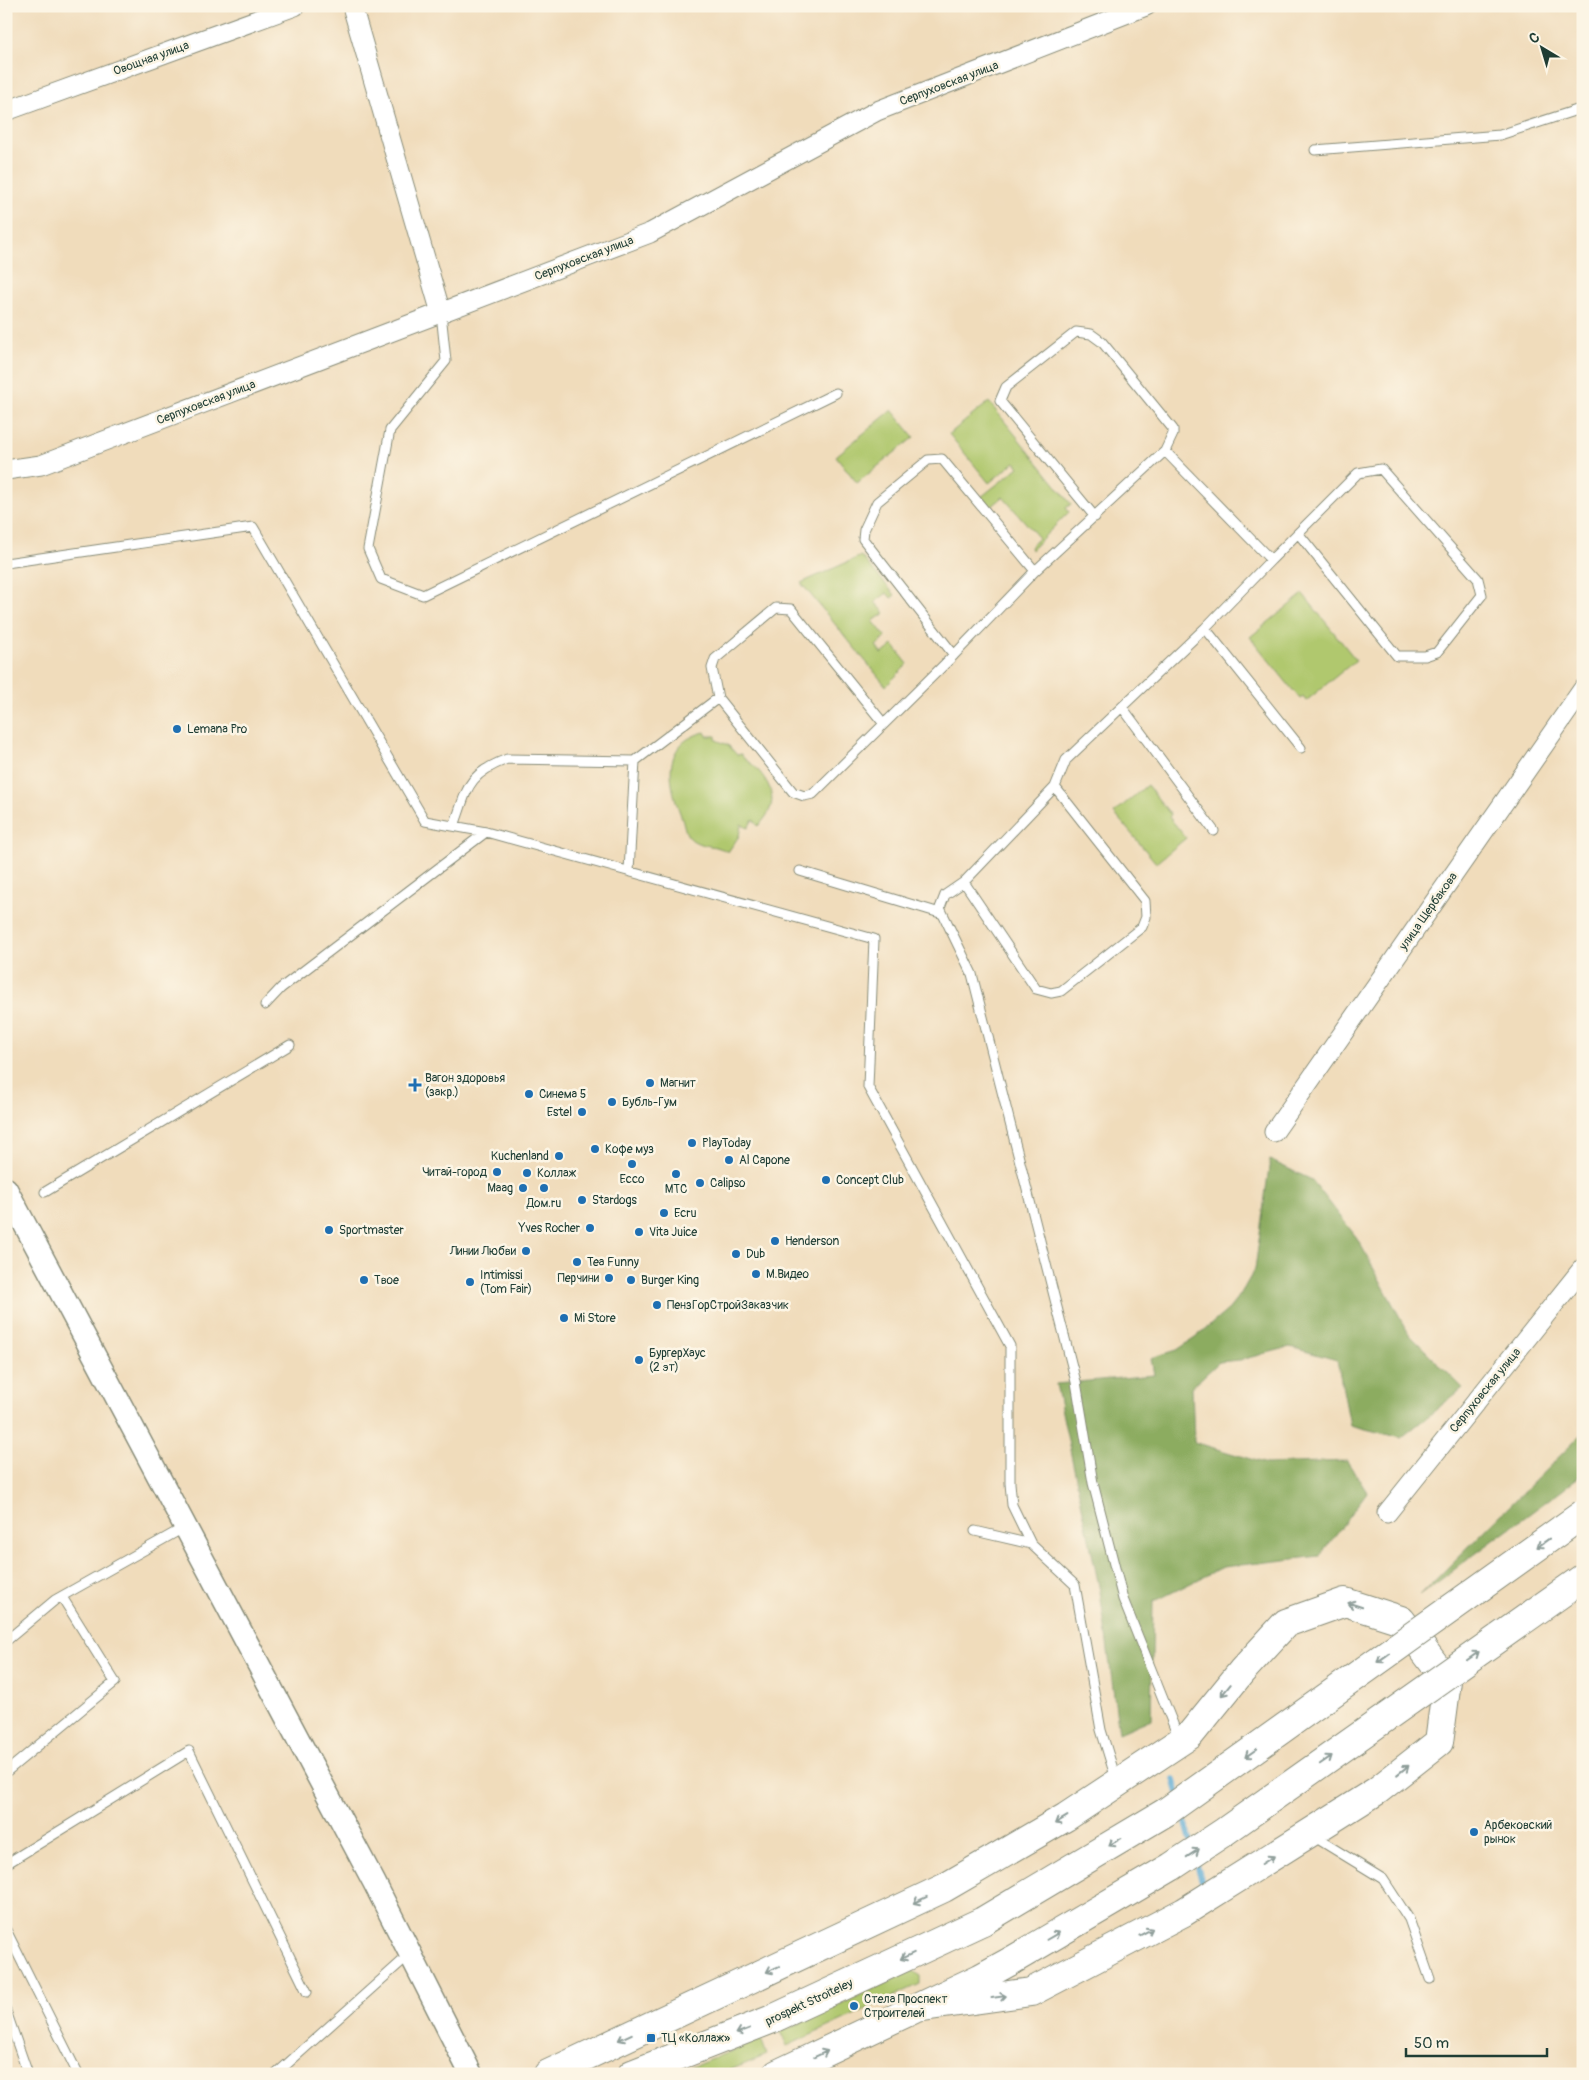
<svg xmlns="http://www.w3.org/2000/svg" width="1589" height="2080" font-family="Pangolin,sans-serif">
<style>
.green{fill:#b0c86e;stroke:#688251}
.forest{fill:#8cac61;stroke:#56744a}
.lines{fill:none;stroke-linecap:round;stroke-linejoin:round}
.stream{stroke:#5babd5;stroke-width:5.5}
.service-casing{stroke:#888c78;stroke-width:11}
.minor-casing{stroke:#888c78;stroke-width:21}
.tertiary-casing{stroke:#888c78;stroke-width:25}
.primary-casing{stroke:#888c78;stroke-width:30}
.service{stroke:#fff;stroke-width:9}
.minor{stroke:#fff;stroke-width:19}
.tertiary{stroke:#fff;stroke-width:22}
.primary{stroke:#fff;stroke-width:28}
.primary-bridge-casing{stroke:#888c78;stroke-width:30;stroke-linecap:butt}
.primary-bridge{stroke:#fff;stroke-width:28}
.oneway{stroke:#8f9e9a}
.poi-dot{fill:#1f6fb2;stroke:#fcf5e5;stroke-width:2}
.labels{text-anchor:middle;stroke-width:5;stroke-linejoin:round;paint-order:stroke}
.street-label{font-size:12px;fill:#1f3d34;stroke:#fcf5e5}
.poi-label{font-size:12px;fill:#1f3d34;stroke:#fcf5e5;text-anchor:start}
</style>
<rect width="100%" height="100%" fill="#fcf5e5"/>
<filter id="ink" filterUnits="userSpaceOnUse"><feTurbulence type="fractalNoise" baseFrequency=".02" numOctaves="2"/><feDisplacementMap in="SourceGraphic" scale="10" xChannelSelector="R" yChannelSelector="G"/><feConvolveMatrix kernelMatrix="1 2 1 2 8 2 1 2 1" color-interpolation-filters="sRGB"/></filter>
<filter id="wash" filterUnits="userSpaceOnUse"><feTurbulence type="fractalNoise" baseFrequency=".0096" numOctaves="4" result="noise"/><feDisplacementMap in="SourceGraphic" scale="20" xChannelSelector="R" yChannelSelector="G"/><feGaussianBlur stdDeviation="1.12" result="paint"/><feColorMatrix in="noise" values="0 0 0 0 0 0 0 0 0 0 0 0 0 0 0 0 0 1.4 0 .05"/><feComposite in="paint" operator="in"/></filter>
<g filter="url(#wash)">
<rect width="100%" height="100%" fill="#f0dcbb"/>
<!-- green -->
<path class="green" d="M989,402L1071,504L1066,508L1069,512L1031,550L1030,547L1039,538L1003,497L990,508L981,497L1019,467L1015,462L989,483L949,434Z
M892,410L914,437L857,483L836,456Z
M861,556L895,595L891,598L887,593L875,602L885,613L873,621L886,637L876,646L882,654L893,645L908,664L886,686L801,583Z
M1303,594L1356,660L1306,701L1303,697L1300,699L1250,637Z
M705,732L707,736H716V740L728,745L737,755L741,754C745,762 753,763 758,770C776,791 777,807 758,826L753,819L748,828L741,824L739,836L728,852C718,844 698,848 689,837C685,833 684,824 682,818C669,786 659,743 705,732Z
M1147,785L1171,815L1169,817L1186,838L1156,863L1114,813Z
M912,1971L920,1976V1984L787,2046L781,2032Z
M761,2039L767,2055L720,2074H675Z"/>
<!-- forest -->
<path class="forest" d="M1270,1160L1312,1180L1357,1238L1409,1334L1463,1388L1401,1438L1350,1425L1337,1360L1290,1347L1240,1360L1219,1362L1192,1387L1194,1442L1267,1464L1347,1461L1367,1492L1320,1556L1223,1567L1153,1602L1151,1719L1119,1733L1100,1591L1056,1384L1154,1375L1151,1358L1177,1350L1195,1338L1229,1309L1240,1295L1255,1269Z
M1583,1433V1474L1420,1595Z"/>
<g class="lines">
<!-- stream -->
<path class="stream" d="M1174,1779L1178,1794
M1182,1810L1192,1845
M1195,1858L1203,1885"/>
</g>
</g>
<g filter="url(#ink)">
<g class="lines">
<!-- service casing -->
<g class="service-casing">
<path id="service" d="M1315,150L1500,135L1583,108
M441,313L446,361L390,430L368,549L381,579L423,595L836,393
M1165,451L1271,560L1205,628L1066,760L1055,787L964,882L945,895L940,908L972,974L1076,1382L1093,1483L1123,1599L1179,1739
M1271,560L1358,473L1381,469L1478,579L1482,595L1437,652L1425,656H1397L1298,533
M6,563L253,527L425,821L486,832
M1205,628L1301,748
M954,655L863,539L864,530L877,502L928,460L942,459L1035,571
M718,698L712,668L715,659L776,608L791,609L884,724
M1122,707L1214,831
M635,761L718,698L793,792L804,796L813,794L954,655L1035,571L1165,451L1173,434V429L1102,342L1091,334L1076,332L1006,387L1000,401L1095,517
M454,826C468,788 466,775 507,759L635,761L629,871
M800,871L940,913
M964,882L1036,989L1051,993L1061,991L1142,927L1146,917L1145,901L1055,787
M265,1005L281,988L486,832L874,939L868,1087L1010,1346V1483L1012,1505L1031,1544
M45,1192L290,1045
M975,1531L1031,1544L1075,1585L1101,1730L1116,1779
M6,1641L55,1600L185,1527
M6,1772L115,1682L62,1597
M1313,1836L1383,1879L1409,1919L1430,1979
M6,1864L189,1751L307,1992
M6,1930L78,2074
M6,2011L28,2074
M276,2074L410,1954"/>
</g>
<!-- minor casing -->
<g class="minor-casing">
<path id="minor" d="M352,6L441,313
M6,111L295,6
M6,470L41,465L650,233L877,111L1146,6
M1274,1132L1583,689
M1387,1513L1583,1268"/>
</g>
<!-- tertiary casing -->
<g class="tertiary-casing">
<path id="tertiary" d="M6,1189L374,1882L471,2074"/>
</g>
<!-- primary casing -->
<g class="primary-casing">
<path id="primary" d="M548,2074L944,1888L1066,1817L1190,1735L1242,1671L1286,1623L1345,1602L1401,1620L1447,1681L1439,1742L1378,1790L1184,1912L1031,1992L916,2008
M632,2074L770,2020L983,1921
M777,2074L980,1978L1011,1961"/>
</g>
<!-- service -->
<use href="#service" class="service"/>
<!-- minor -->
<use href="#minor" class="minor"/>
<!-- tertiary -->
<use href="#tertiary" class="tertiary"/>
<!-- primary -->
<use href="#primary" class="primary"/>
<!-- primary-bridge casing -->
<g class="primary-bridge-casing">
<path id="primary-bridge" d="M983,1921L1166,1812L1583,1514
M1011,1961L1171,1867L1224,1832L1583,1578"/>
</g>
<!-- primary-bridge -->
<use href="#primary-bridge" class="primary-bridge"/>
</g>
<!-- one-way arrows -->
<defs><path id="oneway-shaft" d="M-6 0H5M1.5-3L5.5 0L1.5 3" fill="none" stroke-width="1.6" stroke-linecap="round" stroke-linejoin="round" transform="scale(1.25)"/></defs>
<g class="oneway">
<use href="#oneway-shaft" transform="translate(1543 1543) rotate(144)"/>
<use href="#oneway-shaft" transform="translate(1355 1605) rotate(-162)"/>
<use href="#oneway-shaft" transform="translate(1473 1656) rotate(-35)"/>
<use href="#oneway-shaft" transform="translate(1383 1658) rotate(144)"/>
<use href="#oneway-shaft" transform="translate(1226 1690) rotate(129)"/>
<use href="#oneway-shaft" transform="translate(1251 1753) rotate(145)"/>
<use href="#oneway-shaft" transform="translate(1326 1760) rotate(-35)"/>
<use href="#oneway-shaft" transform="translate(1403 1770) rotate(-38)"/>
<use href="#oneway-shaft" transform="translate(1061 1820) rotate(149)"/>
<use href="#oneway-shaft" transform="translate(1115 1842) rotate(149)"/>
<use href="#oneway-shaft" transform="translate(1193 1853) rotate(-33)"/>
<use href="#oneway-shaft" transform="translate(1268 1860) rotate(-32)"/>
<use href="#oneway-shaft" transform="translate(920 1900) rotate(155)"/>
<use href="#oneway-shaft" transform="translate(1146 1932) rotate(-28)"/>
<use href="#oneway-shaft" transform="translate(1053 1936) rotate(-30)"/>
<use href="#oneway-shaft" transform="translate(907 1956) rotate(155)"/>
<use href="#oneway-shaft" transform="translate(773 1969) rotate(155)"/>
<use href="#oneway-shaft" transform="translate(999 1997) rotate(-8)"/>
<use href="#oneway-shaft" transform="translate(743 2031) rotate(159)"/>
<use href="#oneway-shaft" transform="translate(625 2037) rotate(155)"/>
<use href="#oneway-shaft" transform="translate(821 2054) rotate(-25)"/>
</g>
</g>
<!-- markers -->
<g class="poi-dot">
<circle cx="177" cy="729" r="5"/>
<circle cx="650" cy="1083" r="5"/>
<path d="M412.5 1077.5h5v5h5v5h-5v5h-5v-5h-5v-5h5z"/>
<circle cx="529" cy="1094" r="5"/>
<circle cx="612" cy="1102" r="5"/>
<circle cx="582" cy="1112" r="5"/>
<circle cx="692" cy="1143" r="5"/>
<circle cx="595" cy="1149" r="5"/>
<circle cx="559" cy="1156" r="5"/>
<circle cx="729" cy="1160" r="5"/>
<circle cx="632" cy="1164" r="5"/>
<circle cx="497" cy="1172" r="5"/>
<circle cx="527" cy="1173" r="5"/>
<circle cx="676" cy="1174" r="5"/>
<circle cx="826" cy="1180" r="5"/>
<circle cx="700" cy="1183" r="5"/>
<circle cx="523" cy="1188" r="5"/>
<circle cx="544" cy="1188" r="5"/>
<circle cx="582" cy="1200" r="5"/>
<circle cx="664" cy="1213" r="5"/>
<circle cx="590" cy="1228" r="5"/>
<circle cx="329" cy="1230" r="5"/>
<circle cx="639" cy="1232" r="5"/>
<circle cx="775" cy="1241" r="5"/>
<circle cx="526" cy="1251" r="5"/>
<circle cx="736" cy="1254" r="5"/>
<circle cx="577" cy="1262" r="5"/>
<circle cx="756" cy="1274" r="5"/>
<circle cx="609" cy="1278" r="5"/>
<circle cx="364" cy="1280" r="5"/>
<circle cx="631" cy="1280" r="5"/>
<circle cx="470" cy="1282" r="5"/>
<circle cx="657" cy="1305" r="5"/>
<circle cx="564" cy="1318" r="5"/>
<circle cx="639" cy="1360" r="5"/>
<circle cx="1474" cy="1832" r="5"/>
<circle cx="854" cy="2006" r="5"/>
<rect x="646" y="2033" width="10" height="10" rx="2.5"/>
</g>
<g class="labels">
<!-- street labels -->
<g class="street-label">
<text transform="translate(151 58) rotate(-20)" y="4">Овощная улица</text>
<text transform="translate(949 83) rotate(-21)" y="4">Серпуховская улица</text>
<text transform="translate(584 258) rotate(-21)" y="4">Серпуховская улица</text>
<text transform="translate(206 402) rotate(-21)" y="4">Серпуховская улица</text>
<text transform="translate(1428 911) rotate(-55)" y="4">улица Щербакова</text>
<text transform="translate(1485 1390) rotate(-51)" y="4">Серпуховская улица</text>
<text transform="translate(809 2002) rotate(-25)" y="4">prospekt Stroiteley</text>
</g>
<!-- poi labels -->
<g class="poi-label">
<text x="187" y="733">Lemana Pro</text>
<text x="425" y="1082">Вагон здоровья<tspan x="425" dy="14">(закр.)</tspan></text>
<text x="660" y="1087">Магнит</text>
<text x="539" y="1098">Синема 5</text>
<text x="622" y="1106">Бубль-Гум</text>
<text x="572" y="1116" text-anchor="end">Estel</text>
<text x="702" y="1147">PlayToday</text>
<text x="605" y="1153">Кофе муз</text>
<text x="549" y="1160" text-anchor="end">Kuchenland</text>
<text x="739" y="1164">Al Capone</text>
<text x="487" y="1176" text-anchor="end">Читай-город</text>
<text x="537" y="1177">Коллаж</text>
<text x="632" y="1183" text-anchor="middle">Ecco</text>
<text x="836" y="1184">Concept Club</text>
<text x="710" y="1187">Calipso</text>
<text x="513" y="1192" text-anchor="end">Maag</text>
<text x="676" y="1193" text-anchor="middle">МТС</text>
<text x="592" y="1204">Stardogs</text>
<text x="544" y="1207" text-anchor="middle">Дом.ru</text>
<text x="674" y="1217">Ecru</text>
<text x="580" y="1232" text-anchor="end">Yves Rocher</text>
<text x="339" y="1234">Sportmaster</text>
<text x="649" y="1236">Vita Juice</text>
<text x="785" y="1245">Henderson</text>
<text x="516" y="1255" text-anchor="end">Линии Любви</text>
<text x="746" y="1258">Dub</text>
<text x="587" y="1266">Tea Funny</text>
<text x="766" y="1278">М.Видео</text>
<text x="480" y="1279">Intimissi<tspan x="480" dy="14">(Tom Fair)</tspan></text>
<text x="599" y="1282" text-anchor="end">Перчини</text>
<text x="374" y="1284">Твое</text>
<text x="641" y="1284">Burger King</text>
<text x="667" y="1309">ПензГорСтройЗаказчик</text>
<text x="574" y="1322">Mi Store</text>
<text x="649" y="1357">БургерХаус<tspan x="649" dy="14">(2 эт)</tspan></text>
<text x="1484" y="1829">Арбековский<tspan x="1484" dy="14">рынок</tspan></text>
<text x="864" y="2003">Стела Проспект<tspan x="864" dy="14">Строителей</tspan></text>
<text x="661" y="2042">ТЦ «Коллаж»</text>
</g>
</g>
<!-- margin -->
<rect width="1589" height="2080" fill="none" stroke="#fcf5e5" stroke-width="25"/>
<!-- north arrow -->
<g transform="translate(1542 48) rotate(322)" stroke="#fcf5e5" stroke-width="4" paint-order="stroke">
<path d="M0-4L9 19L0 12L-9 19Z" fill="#1f3d34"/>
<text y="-8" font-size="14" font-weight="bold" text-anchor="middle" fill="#1f3d34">С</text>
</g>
<!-- scale -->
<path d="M1406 2048v8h141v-8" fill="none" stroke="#1f3d34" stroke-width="2.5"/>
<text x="1414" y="2048" font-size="15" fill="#1f3d34" stroke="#fcf5e5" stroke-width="4" paint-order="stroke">50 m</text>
</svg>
